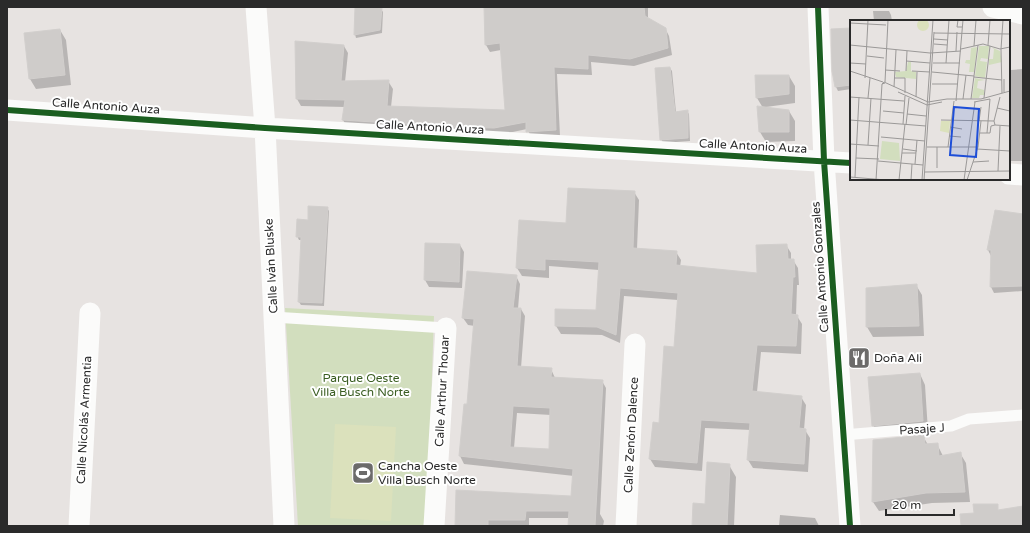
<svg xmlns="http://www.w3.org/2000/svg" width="1030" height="533" font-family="'Varela Round',sans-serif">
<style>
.green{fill:#d2debe}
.pitch{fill:#dbe1bc}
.shadow{fill:#0003;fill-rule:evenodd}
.building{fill:#cfccca;stroke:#d2cfcd;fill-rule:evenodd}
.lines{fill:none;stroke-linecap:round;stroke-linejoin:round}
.service{stroke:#fbfbfa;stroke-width:11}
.minor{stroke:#fbfbfa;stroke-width:21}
.cycleway-casing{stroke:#fff;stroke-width:8}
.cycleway{stroke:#1b5e20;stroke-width:6}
.labels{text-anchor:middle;stroke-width:4;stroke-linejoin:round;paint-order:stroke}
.street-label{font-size:12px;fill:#2a2a2a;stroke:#fff}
.poi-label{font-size:12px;fill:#2a2a2a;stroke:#fff;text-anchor:start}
.park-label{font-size:12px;fill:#3b5e23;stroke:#fff}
.inset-road{fill:none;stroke:#9b9998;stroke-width:1}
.view{fill:#1d4ed8;fill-opacity:0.15;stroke:#1d4ed8;stroke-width:2}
.inset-edge{fill:none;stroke:#2a2a2a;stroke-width:2}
</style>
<rect width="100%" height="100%" fill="#e7e3e1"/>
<!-- green -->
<path class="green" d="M285,308L434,316L427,526H298Z"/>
<!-- pitch -->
<path class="pitch" d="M335,424L396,427L391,521L330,518Z"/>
<!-- shadow -->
<path class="shadow" d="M485,7H648V19L665,28L669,36L672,55L634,66L591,62L592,75L557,74L560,136L532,138L527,129L498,135L347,127L343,120L345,107L301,106L297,99L344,46L348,53L345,82L388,81L393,89L391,107L506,111L501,50L490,52L486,45Z
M381,9L383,12L382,33L356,38L355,34Z
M873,11H889L891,15L892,21H874Z
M851,29V89L838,91L836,87Z
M60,30L66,40L71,85L36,89L30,79Z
M1009,63L1011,70L1023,69V161H1009Z
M670,68L672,71L676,112L687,111L689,114L690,141L663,143L661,139Z
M756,76H789L795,86V103L766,107L789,111L795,121V141L766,142L760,132L758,107L763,108L757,98Z
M634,192L639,200L637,249L676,252L681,260L680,267L758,274L786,245L791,253V260H793L798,268L799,285H797L796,316H797L802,324L801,354L761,352L757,392L801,397L806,405L804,430H805L810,438L808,472L753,468L748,460L751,430L705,428L702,471L655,467L650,459L660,424L675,348L678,300L624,296L620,343L602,335L561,334L556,326L597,311L599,270L549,266V278L522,276L517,268L567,224Z
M327,208L329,211L324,306L301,305L299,302L302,240H299L297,236L309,221Z
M1023,233V291L994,293L991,287V256L988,250Z
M426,244L460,245L464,252L462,288L429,287L425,280Z
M516,276L520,284L518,309H521L525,316L521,368L551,369L555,378L602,381L606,388L600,514L604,521L603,526H569V518H529V526H456L572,497L574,476L464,464L460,456L465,405H468L475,326L468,325L463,318ZM517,413L551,415L550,450L514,448Z
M916,285L922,295L924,336L873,337L867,327Z
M920,374L925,385L928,431L878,435L873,425Z
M923,436L928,445L937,444L943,456L960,453L966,463L970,502L932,503L879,511L873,502Z
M729,465L736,477L734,526H693Z
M780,515L815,518L819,526H779Z"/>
<!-- building -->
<path class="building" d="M355,7L382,8L380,30L354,35Z
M484,7H644L645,16L666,28L668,48L630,59L588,55V69L554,67L556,130L526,132V122L494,128L451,127L342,120L345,100L296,99L295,41L344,45L341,81L389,80L387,106L505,110L500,43L485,45Z
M851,28V85L835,87L832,71L831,29Z
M60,29L65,75L29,79L24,33Z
M670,67L675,112L688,110V138L660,140L655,68Z
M755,75H789V94L756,98Z
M757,106L789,110V132H759Z
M568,188L635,191L633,248L677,251L676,265L757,273L756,245L787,244L788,259H794L795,277H793L791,314L798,315L796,346L757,345L752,391L802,396L799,428L806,429L804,464L747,460L750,423L701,420L697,463L649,459L653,422L659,423L664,346L674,347L678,293L620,288L616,335L597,327L555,326V309L596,310L599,262L545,259V270L516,268L519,220L566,223Z
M308,206L328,207L322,303L298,302L301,237H296L297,219L308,220Z
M995,210L1023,214V286L990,287L991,250H987Z
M425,243L460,244L459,282L424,280Z
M467,271L517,275L513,308H521L517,366L552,368L551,377L603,380L595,526H568L569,511H526L525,520H488V526H455L456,490L571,496L573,469L459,456L464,404H467L474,319L462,318ZM513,406L550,408L549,449L510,447Z
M917,284L919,326L866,327V288Z
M920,373L923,421L872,426L868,377Z
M924,435L925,444L938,443L939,456L961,452L965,492L926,493L872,502L873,440Z
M707,462L730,464L727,526H692L693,503L705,504Z
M973,504H998V510L1023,506V526H961L960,514L974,513Z"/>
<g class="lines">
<!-- service -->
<path class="service" d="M273,317L446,328
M843,435L951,426L969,419L1023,415"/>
<!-- minor -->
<path class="minor" d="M256,7L265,128L284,526
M818,7L824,161L850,526
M993,7L1023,14
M7,110L265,128L851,163
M1009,174L1023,175
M79,526L90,313
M434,526L446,328
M626,526L635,344"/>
<!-- cycleway casing -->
<g class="cycleway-casing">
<path id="cycleway" d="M818,7L824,161L850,526
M7,110L265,128L851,163"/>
</g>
<!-- cycleway -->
<use href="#cycleway" class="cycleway"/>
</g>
<!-- icons -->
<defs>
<g id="restaurant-square" transform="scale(1.15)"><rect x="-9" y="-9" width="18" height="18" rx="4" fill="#6c6b6a" stroke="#fff"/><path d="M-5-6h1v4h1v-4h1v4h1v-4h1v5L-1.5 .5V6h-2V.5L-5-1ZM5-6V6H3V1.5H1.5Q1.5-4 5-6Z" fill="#fff"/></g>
<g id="stadium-square" transform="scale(1.15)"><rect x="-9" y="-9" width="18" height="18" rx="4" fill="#6c6b6a" stroke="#fff"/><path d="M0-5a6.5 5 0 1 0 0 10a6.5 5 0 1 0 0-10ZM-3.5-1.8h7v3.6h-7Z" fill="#fff"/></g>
</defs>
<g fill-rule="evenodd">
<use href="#restaurant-square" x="859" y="358"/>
<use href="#stadium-square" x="363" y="473"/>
</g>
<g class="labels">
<!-- street labels -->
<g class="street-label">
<text transform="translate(106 106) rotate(4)" y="4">Calle Antonio Auza</text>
<text transform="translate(430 127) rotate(3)" y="4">Calle Antonio Auza</text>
<text transform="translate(753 146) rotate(3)" y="4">Calle Antonio Auza</text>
<text transform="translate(271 266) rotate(-93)" y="4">Calle Iván Bluske</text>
<text transform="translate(820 267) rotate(-94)" y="4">Calle Antonio Gonzales</text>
<text transform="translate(442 391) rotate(-87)" y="4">Calle Arthur Thouar</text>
<text transform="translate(84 420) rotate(-87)" y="4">Calle Nicolás Armentia</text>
<text transform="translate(922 429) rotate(-4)" y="4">Pasaje J</text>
<text transform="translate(631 435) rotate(-87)" y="4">Calle Zenón Dalence</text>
</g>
<!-- poi labels -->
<g class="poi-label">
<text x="874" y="362">Doña Ali</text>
<text x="378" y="470">Cancha Oeste<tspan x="378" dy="14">Villa Busch Norte</tspan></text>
</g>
<!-- park labels -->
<g class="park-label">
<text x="361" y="382">Parque Oeste<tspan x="361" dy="14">Villa Busch Norte</tspan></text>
</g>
</g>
<!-- overview -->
<g transform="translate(850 20)">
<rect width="160" height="160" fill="#e7e3e1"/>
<path d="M129,26H139L138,39L131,38L130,41L137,42L135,58L125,56ZM127,27L124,52H119L120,44L115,43L116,40H120L121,28ZM141,27L150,31L152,42L139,45V39H143L144,29ZM58,42H61V51L66,52V59L46,57L45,52L56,51ZM125,58L135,60L128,61L127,68L134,70V75H130L129,78H122ZM32,121L49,123L50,141L30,139Z" fill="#d2debe"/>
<path d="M67 5a6 6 0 1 1 12 0a6 6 0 1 1-12 0ZM91,101H100L99,113L90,111Z" fill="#dbe1bc"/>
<path class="inset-road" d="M108,0L107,7H112M0,3L36,5M84,13L160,14M84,19L98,20M84,24L97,25M0,25L80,33L111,31M138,25L140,0M124,26L126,0M111,29L133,24L150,29L160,27M106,31L107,12M17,36L34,38M56,41L80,43M0,43L16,44M83,43H110M96,43L99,0M35,50L50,51M0,51L33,62M56,51L57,31M62,51L80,52M82,52L124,56M124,57L152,60M15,58L18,0M44,58H55V73M154,59V72M35,62L38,0M35,63L32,64L34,62L78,82L97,79H131L160,71M82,64H108M44,67L46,30M48,72L77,85L92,82M152,73L151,29L153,0M0,77L54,81M66,77L67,52M18,78L20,58M134,78L140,26M113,79L116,55M121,79L128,25M106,81L113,0M124,82L140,79M147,88L160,91M33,91L54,93M57,94L76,96M0,100L76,106M91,100L144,101M129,101L131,87M144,101L150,77M144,101L145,105L160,106M53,104L55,76M56,105L59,78M100,107L112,109M130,113H140L141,106L145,105M137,113L140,79M99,116L111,117M31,117L75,121M0,124L29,126M18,125L21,78M77,127H128M98,127L104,81M53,129L67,131M127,129L160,131M52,133H66M6,138L29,139M28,141L73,145M123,142L139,141M65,144L67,120M87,148V127M148,151L150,106M75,152L160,151M0,157L36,160M5,157L9,77M26,160L32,64M49,160L55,104M61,160L62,144M72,160L83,0M74,160L84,12M114,160L125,82M117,160L128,127L131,101"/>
<path class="view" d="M104,87L129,89L126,137L100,135Z"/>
<rect width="160" height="160" class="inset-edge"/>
</g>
<!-- border -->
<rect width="1030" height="533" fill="none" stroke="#2a2a2a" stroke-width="16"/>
<!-- scale -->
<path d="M886 509v6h68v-6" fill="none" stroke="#2a2a2a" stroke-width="2"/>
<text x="892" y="509" font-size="12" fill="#2a2a2a" stroke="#ffffff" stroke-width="3" paint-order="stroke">20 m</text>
</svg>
